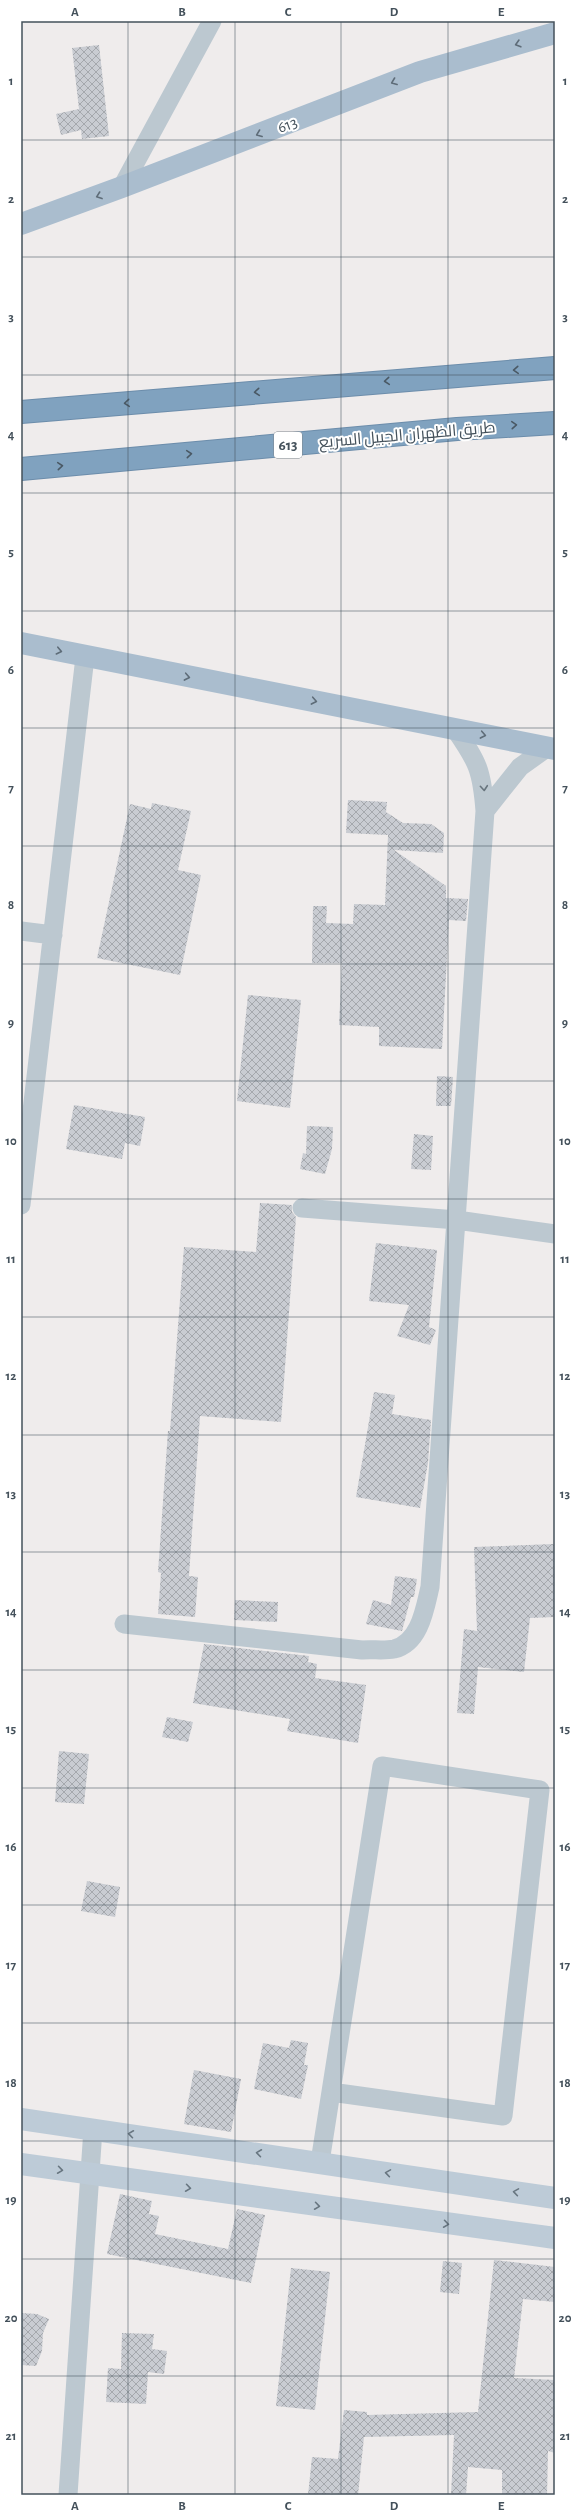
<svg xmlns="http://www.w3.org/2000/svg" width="576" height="2516" font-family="'Alegreya Sans',Cairo,sans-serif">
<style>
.building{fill:url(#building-cross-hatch)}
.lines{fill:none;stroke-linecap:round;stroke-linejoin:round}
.highway-casing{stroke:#6c8dab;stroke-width:24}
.street{stroke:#bcc8d0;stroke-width:19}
.secondary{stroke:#bdcbd7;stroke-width:22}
.primary{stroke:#aabdce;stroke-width:22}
.highway{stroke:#80a2bf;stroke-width:22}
.oneway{stroke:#5e6c78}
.oneway2{stroke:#4a5965}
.oneway3{stroke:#68757e}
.oneway4{stroke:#687680}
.grid{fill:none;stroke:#44515b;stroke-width:1;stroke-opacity:0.55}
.labels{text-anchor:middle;stroke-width:4;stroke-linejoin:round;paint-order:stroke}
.shield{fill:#fff;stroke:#7c858c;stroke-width:1}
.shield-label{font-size:15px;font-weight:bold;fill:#44515b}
.street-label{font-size:16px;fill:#44515b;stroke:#fff}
.neatline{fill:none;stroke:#44515b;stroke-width:1.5}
.grid-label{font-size:13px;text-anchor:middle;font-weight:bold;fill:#44515b}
</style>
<defs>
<pattern id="building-cross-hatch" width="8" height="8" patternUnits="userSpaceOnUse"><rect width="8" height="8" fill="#c9ccd2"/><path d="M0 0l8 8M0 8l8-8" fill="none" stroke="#a5a8ad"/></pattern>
</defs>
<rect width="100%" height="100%" fill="#efecec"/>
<!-- building -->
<path class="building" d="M99,45L109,136L82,139L81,130L61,135L56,114L79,109L72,48Z
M348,800L387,802L386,812L403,823L431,824L444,833L443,853L394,850L446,886V898L468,899L466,921L449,920L442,1049L379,1046V1027L339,1025L342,963H312L313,906H327L326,923L353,924L354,904L385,905L388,835L346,833Z
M152,803L191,811L178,870L201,875L180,975L97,958L130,804L151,809Z
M248,995L301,1000L290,1108L237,1101Z
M437,1076L453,1077L451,1106H436Z
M74,1105L145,1117L140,1146L125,1143L122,1159L66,1149Z
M307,1126L333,1127L332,1149L325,1174L300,1169L303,1153L306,1154Z
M414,1134L433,1136L431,1170L411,1169Z
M260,1203L292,1205V1212L296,1217L281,1422L200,1416L189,1576L198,1577L195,1617L158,1614L161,1573L158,1572L168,1431H170L184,1247L256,1252Z
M376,1243L437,1250L429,1327L436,1330L430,1345L397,1336L409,1305L369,1301Z
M374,1392L395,1395L392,1414L431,1420L428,1463L420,1508L356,1497Z
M554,1544L555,1617L530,1618L524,1672L478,1667L474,1714L457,1713L464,1629L477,1631L474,1547Z
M395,1576L417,1579L414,1597H411L402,1631L366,1624L373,1600L391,1605Z
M235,1600L278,1602L277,1622L234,1620Z
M204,1644L309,1656L308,1662L317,1664L315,1678L366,1685L358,1743L287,1731L290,1719L193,1703Z
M167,1717L193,1722L188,1742L162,1737Z
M59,1751L89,1754L84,1804L55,1802Z
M87,1881L120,1887L115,1917L81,1911Z
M291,2040L308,2043L304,2065H308L301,2099L254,2089L263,2043L289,2048Z
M194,2070L241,2079L231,2132L184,2124Z
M120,2194L152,2201L149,2214L159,2216L155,2234L228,2249L237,2209L265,2215L251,2283L107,2254Z
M494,2260L555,2267V2302L523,2299L514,2378L555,2380V2453L548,2451L547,2495H502V2470L468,2467L466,2495H451L454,2435L364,2437L358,2495L330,2493V2495H308L312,2457L338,2459L344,2410L367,2412V2415L478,2412Z
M443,2261L462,2263L459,2294L440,2292Z
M291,2268L330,2272L315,2410L276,2406Z
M21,2313L37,2314L49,2319L43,2333L42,2351L36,2366L21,2365Z
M122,2333L154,2334L152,2349L167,2351L164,2374L148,2372L146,2404L106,2402L108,2368L121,2369Z"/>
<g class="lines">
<!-- highway casing -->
<g class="highway-casing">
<path id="highway" d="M21,412L555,368
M21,469L457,429L555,423"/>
</g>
<!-- street -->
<path class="street" d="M122,187L212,21
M455,729C478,762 482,771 485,811L520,767L548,747
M21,931L53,935
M21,1205L85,657
M302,1208L457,1220L555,1234
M124,1624L362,1650C372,1649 384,1651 394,1649C420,1643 425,1608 430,1587L485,811
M320,2162L382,1766L540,1790L503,2116L331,2092
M68,2495L93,2129"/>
<!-- secondary -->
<path class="secondary" d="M21,2119L555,2198
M21,2164L555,2238"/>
<!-- primary -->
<path class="primary" d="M21,224L122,187L420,72L555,33
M21,643L555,749"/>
<!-- highway -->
<use href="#highway" class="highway"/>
</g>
<!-- one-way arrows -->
<defs><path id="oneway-chevron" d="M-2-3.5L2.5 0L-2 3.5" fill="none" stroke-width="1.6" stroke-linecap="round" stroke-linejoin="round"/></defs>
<g class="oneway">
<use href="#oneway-chevron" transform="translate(518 44) rotate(164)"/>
<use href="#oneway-chevron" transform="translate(394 82) rotate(159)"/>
<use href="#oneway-chevron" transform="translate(259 134) rotate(159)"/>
<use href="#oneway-chevron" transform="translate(99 196) rotate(160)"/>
<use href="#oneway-chevron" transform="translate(59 651) rotate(13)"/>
<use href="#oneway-chevron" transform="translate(187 677) rotate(11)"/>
<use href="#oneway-chevron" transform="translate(314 701) rotate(11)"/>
<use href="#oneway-chevron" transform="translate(483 735) rotate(11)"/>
</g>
<g class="oneway2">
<use href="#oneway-chevron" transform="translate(516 370) rotate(176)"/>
<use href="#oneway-chevron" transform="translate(387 381) rotate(175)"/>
<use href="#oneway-chevron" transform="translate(257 392) rotate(175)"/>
<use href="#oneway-chevron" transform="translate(127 403) rotate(175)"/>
<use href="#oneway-chevron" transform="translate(514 425) rotate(-4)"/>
<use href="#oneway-chevron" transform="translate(189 454) rotate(-5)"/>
<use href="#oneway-chevron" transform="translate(60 466) rotate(-5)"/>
</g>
<use class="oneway3" href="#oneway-chevron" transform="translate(484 788) rotate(85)"/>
<g class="oneway4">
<use href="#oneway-chevron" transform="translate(131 2134) rotate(-172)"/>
<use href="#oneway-chevron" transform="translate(259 2153) rotate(-172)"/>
<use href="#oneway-chevron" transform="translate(60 2170) rotate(8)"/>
<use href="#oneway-chevron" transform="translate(388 2173) rotate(-171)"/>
<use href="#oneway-chevron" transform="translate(188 2188) rotate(8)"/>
<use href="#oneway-chevron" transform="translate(516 2192) rotate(-171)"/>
<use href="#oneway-chevron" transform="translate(317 2206) rotate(8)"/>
<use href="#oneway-chevron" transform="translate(446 2224) rotate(8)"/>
</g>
<!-- grid -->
<path class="grid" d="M128,21V2495M235,21V2495M341,21V2495M448,21V2495M21,140H555M21,257H555M21,375H555M21,493H555M21,611H555M21,728H555M21,846H555M21,964H555M21,1081H555M21,1199H555M21,1317H555M21,1435H555M21,1552H555M21,1670H555M21,1788H555M21,1905H555M21,2023H555M21,2141H555M21,2259H555M21,2376H555"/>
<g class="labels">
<!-- shield labels -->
<rect class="shield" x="274" y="432" width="28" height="26" rx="3"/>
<g class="shield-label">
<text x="288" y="450">613</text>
</g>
<!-- street labels -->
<g class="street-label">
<text transform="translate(287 124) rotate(-21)" y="6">613</text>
<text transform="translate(407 434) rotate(-5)" y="6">طريق الظهران الجبيل السريع</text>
</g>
</g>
<!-- border -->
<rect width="576" height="2516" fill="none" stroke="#ffffff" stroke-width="44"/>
<rect x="22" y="22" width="532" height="2472" class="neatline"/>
<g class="grid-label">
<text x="75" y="16">A</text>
<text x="182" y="16">B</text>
<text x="288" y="16">C</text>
<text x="394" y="16">D</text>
<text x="501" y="16">E</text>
<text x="11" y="85">1</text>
<text x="565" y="85">1</text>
<text x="11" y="203">2</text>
<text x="565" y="203">2</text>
<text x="11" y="321">3</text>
<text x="565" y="321">3</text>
<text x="11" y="439">4</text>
<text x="565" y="439">4</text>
<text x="11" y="556">5</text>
<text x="565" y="556">5</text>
<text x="11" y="674">6</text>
<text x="565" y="674">6</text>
<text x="11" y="792">7</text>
<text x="565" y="792">7</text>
<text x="11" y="909">8</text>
<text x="565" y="909">8</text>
<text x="11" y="1027">9</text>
<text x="565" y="1027">9</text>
<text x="11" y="1145">10</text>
<text x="565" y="1145">10</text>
<text x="11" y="1263">11</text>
<text x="565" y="1263">11</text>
<text x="11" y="1380">12</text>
<text x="565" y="1380">12</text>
<text x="11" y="1498">13</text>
<text x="565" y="1498">13</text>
<text x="11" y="1616">14</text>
<text x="565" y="1616">14</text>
<text x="11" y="1733">15</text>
<text x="565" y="1733">15</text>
<text x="11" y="1851">16</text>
<text x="565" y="1851">16</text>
<text x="11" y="1969">17</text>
<text x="565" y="1969">17</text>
<text x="11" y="2087">18</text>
<text x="565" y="2087">18</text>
<text x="11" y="2204">19</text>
<text x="565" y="2204">19</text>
<text x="11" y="2322">20</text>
<text x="565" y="2322">20</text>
<text x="11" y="2440">21</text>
<text x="565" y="2440">21</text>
<text x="75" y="2510">A</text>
<text x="182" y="2510">B</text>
<text x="288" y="2510">C</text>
<text x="394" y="2510">D</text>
<text x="501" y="2510">E</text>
</g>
</svg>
